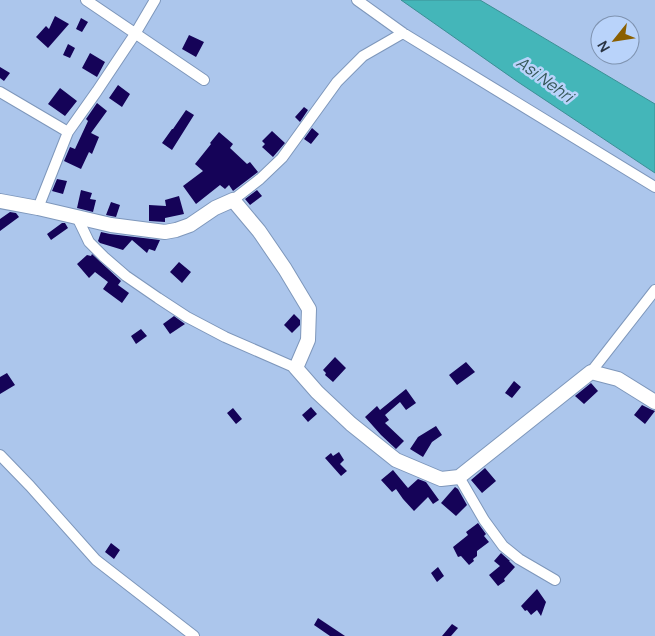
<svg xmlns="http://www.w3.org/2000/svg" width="655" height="636" font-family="Manrope,sans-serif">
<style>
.water{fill:#44b6b9;stroke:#3c8f95}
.building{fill:#150358}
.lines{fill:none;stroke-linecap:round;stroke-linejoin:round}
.street-casing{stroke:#7e97bb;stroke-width:12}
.secondary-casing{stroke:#7e97bb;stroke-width:16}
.street{stroke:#fff;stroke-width:10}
.secondary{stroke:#fff;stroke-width:14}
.labels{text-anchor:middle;stroke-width:5;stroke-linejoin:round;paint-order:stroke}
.water-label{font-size:16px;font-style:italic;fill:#365859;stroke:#b9d3fa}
</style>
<rect width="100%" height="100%" fill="#acc6ec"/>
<!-- water -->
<path class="water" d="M401,0H480L655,104V173L518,82Z"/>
<!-- building -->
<path class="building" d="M55,16L69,24L48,48L36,37L46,26L49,29Z
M81,18L88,22L82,32L76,29Z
M189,35L204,42L196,57L182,49Z
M68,44L75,48L70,58L63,55Z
M90,53L105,62L97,77L82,68Z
M0,67L10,73L4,81L0,78Z
M118,85L130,94L122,107L109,98Z
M60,88L77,101L65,116L48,104Z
M97,103L107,111L91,133L99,137L92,154L89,152L81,169L64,161L70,147L75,149L88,121L86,119Z
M304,107L308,110L300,122L295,117Z
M186,110L194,115L172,150L162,143L172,129H173Z
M312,128L319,134L311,144L304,139Z
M272,131L285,143L273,157L262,147L265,144L262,141Z
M219,132L233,144L230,148L247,164L250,162L258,172L233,191L229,185L225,189L220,185L196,204L183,186L203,171L195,164L211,144L210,143Z
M57,179L67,181L63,194L52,191Z
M81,190L92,193L90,199L96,200L93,212L77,208Z
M257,190L262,196L250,205L245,199Z
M179,196L184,214L165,218V222L149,221V205L166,206L165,200Z
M111,202L120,205L116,217L106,215Z
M10,212L16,213L19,217L0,231V219Z
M62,223H65L68,228L51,240L47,234Z
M101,232L110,234L160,240L155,251L149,249L147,253L132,240L123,250L100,243L98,241Z
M92,254L121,281L118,285L129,293L122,303L103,289L108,282L95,272L89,278L77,264L87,255L91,256Z
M179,262L191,272L182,283L170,272Z
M294,314L300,320V325L292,333L284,325Z
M174,316L185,324L170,334L163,324Z
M141,329L147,336L136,344L131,336Z
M335,357L346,368L333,382L325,375L326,373L323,370Z
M466,362L475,372L457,385L449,375Z
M7,373L15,385L0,394V377Z
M514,381L521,387L512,398L505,393Z
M591,383L598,391L584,404L575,396Z
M406,389L416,403L406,410L400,402L385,415L389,420L385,423L404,441L396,449L381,435L365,417L377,406L380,410Z
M642,405L650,409L655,411L645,424L634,415Z
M311,407L317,414L308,422L302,415Z
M233,408L242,419L236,424L227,413Z
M436,426L442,435L432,442L423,457L410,449L418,437Z
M339,452L344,460L340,464L347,471L341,476L325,458L331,453L333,456Z
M485,468L496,481L482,493L471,480Z
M393,470L408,488L418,479L426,482L439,500L433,504L428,497L414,511L403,499L396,489L392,492L381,480Z
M455,487L458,489L467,505L456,516L441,503Z
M478,523L486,534L484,536L489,542L477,551V556L473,559L474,561L469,565L461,556L458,557L453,547L468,535L466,532Z
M111,543L120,550L114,559L105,552Z
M501,553L510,561H509L515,567L504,579L505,581L498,586L489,575L500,566L494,561Z
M438,567L444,576L437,582L431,573Z
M537,589L546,602L541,616L537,610L531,615L527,610L525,611L521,606Z
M318,618L345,636H330L314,625Z
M452,624L458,628L451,636H442Z"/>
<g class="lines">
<!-- street casing -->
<g class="street-casing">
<path id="street" d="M86,0L204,80
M357,0L403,33L655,187
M0,92L68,132
M233,200L260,179L282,158L337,82L363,56L403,33
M38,208L68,132L97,91L135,34L155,0
M77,217L89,242L104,257L126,276L158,298L187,317L225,337L296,368
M591,372L655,290
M0,455L30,486L96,560L194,636
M459,477L484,520L503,546L519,559L555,580"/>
</g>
<!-- secondary casing -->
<g class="secondary-casing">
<path id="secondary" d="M0,201L38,208L111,225L165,232L176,230L190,225L215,208L233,200L259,231L285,269L309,309L308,340L296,368L317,392L351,424L396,460L441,479L459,477L591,372L618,379L655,402"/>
</g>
<!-- street -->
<use href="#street" class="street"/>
<!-- secondary -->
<use href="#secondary" class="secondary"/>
</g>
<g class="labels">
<!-- water labels -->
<g class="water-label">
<text transform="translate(545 79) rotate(36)" y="6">Asi Nehri</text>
</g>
</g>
<!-- north arrow -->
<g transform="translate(615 40) rotate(240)"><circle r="24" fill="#b9d3fa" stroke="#7f93b0"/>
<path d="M0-4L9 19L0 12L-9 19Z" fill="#8a5f01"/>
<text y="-8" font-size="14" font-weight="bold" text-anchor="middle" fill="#293342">N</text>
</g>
</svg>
